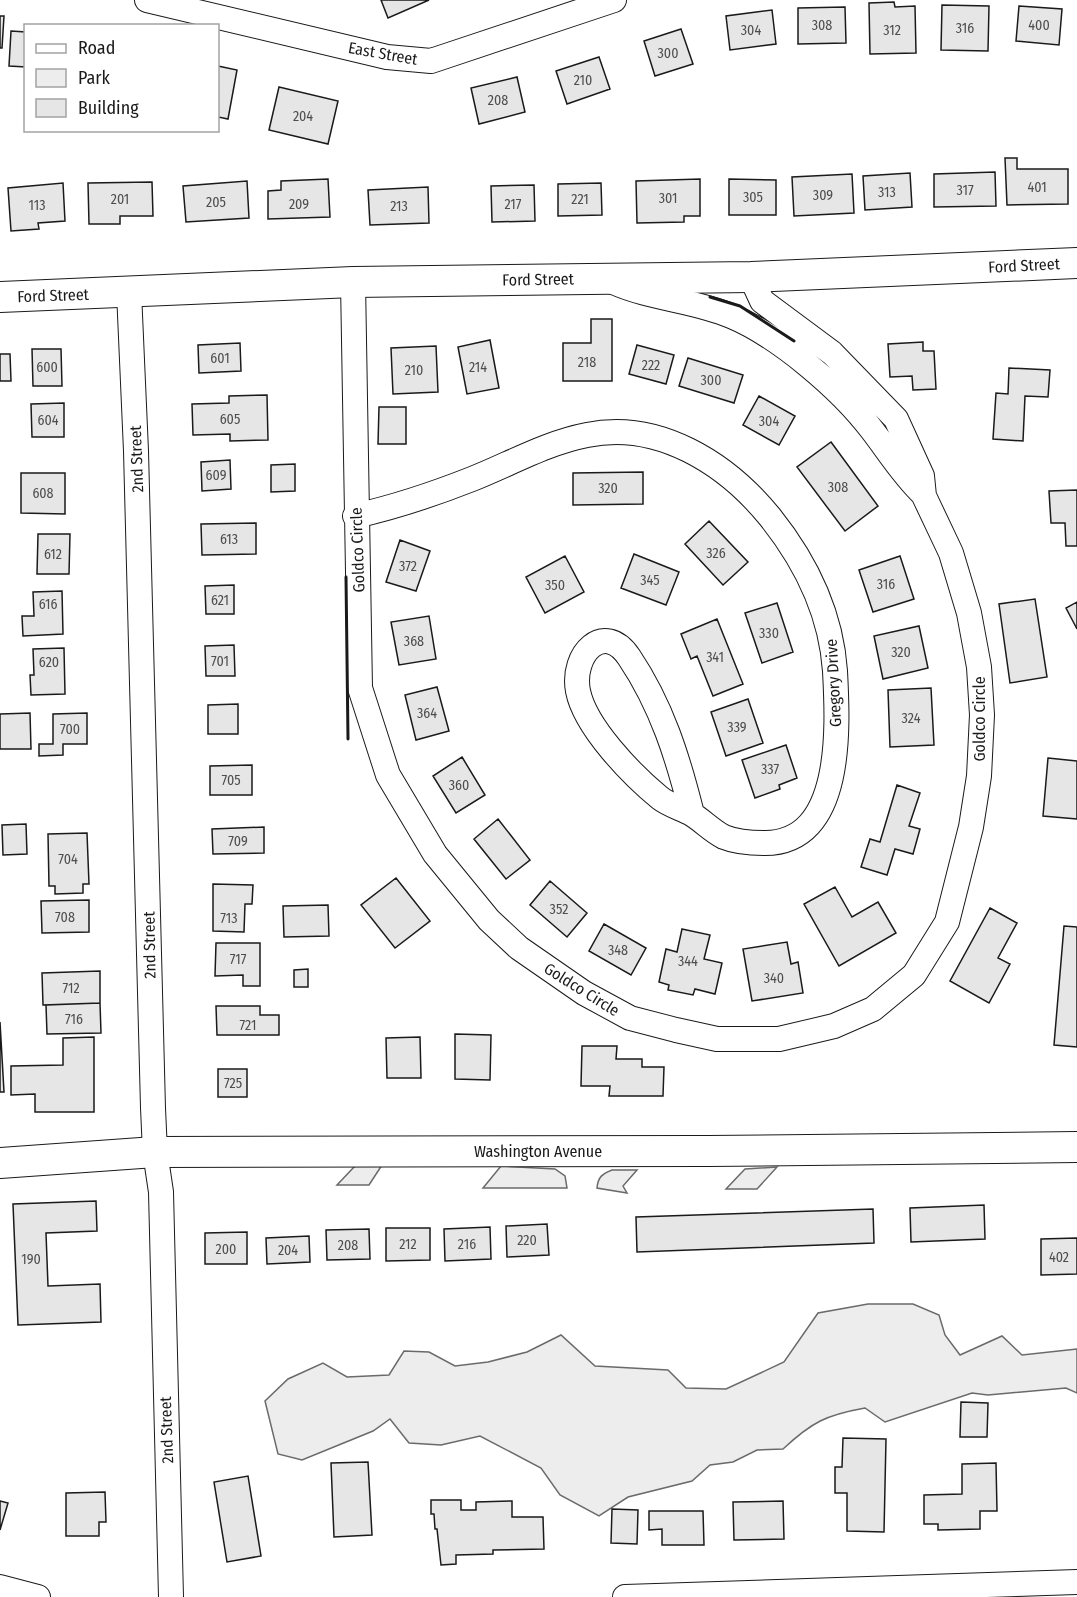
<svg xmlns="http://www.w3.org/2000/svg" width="1077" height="1597" font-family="'Fira Sans Condensed',sans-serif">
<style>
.green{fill:#ededed;stroke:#6a6a6a;stroke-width:1.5}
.building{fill:#e6e6e6;stroke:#1a1a1a;stroke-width:1.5}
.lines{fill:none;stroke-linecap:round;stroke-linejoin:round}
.minor-casing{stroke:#1a1a1a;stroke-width:26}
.tertiary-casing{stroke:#1a1a1a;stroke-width:32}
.minor{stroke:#fff;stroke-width:24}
.tertiary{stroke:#fff;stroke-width:30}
.wall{stroke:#1a1a1a;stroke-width:3}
.labels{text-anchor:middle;stroke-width:4.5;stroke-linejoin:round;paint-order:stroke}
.number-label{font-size:14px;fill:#4d4d4d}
.street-label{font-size:16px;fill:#1a1a1a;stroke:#fff}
</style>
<rect width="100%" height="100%" fill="#fff"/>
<!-- green -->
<path class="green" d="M382,1165L369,1185H337L355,1166Z
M501,1166L555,1169L565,1176L567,1188H483Z
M777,1167L757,1189H726L745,1169Z
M612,1170H637L623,1186L627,1193L597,1188C598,1177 602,1174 612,1170Z
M868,1304H913L939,1315L945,1335L960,1355L1002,1336L1022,1355L1077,1349V1393L1066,1388L988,1395L972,1393L885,1422L865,1408C826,1415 812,1422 783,1449L757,1450L733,1462L710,1465L692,1481L628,1497L599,1516L560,1495L541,1468L480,1436L441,1445L409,1443L390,1419L373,1431L302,1460L278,1454L265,1401L288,1379L323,1363L347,1377L389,1375L404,1351L429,1352L455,1366L488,1362L527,1352L561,1335L595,1366L668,1370L686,1388L726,1389L784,1362L818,1313Z"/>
<!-- building -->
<path class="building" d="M381,0H429L388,18Z
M894,2L895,7L915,6L916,53L870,54L869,3Z
M942,5L989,6L988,51L941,50Z
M1019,6L1062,9L1059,45L1016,41Z
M845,7L846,43L798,44V8Z
M772,10L776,44L730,50L726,16Z
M0,16H4L2,48H0Z
M681,29L693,64L655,76L644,41Z
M11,31L26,32V67L9,66Z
M599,57L610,89L567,104L556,71Z
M218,66L237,70L228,119L218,117Z
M517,77L525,112L479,124L471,88Z
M279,87L338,101L328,144L269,130Z
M1005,158H1017V169H1068V204L1007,205Z
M995,172L996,206L934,207V174Z
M910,173L912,207L865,210L863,176Z
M852,174L854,213L794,216L792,177Z
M328,179L330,217L268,219V191L281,190V181Z
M700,179V216H684V222L637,223L636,181Z
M729,179L776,180V215H729Z
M247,181L249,218L186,222L183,186Z
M152,182L153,216H120V224H89L88,183Z
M63,183L65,221L38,223L39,229L11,231L8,188Z
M601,183L602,215L558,216V184Z
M534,185L535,221L492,222L491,186Z
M428,187L429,223L370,225L368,190Z
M591,319H612V381H563V343H591Z
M490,340L499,388L467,394L458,347Z
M923,342V351H934L936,389L913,390L912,376L890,377L888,344Z
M240,343L241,371L199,373L198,345Z
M637,345L674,355L666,384L629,374Z
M436,346L438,392L393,394L391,348Z
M32,349H61L62,386H33Z
M0,354H10L11,381H0Z
M688,358L743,375L734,403L679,386Z
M1009,368L1050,370L1048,397L1025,396L1023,441L993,439L996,393L1008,394Z
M267,395L268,440L230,441V434L193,435L192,404L229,403V396Z
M759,396L795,416L779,445L743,425Z
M64,403V437H32L31,404Z
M379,407H406V444H378Z
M831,442L878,506L845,531L797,467Z
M230,460L231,489L202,491L201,462Z
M295,464V491L271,492V465Z
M643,472V504L573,505V473Z
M21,473H65V514L21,513Z
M1077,490V546H1066L1065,523H1051L1049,491Z
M709,521L748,562L723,585L685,544Z
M256,523V554L202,555L201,524Z
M38,534H70L69,574H37Z
M400,540L430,551L416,591L386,582Z
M634,554L679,572L666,605L621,588Z
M565,556L584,592L545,613L526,577Z
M900,556L914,599L873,612L859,570Z
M234,585V614H206L205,586Z
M62,591L63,634L23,636L22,616H34L33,592Z
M1035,599L1047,677L1010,683L999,604Z
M1077,602V629L1066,608Z
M777,603L793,652L762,663L745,613Z
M429,616L436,659L399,665L391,622Z
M717,619L743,684L713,696L697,656L691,659L681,634Z
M919,626L928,668L883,679L874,636Z
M234,645L235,676H206L205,646Z
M64,648L65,694L31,695L30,675H34L33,649Z
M437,687L449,731L416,740L405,695Z
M931,688L934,745L890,747L888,690Z
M748,699L763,743L726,756L711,712Z
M238,704V734H208V705Z
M30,713L31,749H0V714Z
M87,713V744H63V755L39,756V744H53V714Z
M786,745L797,778L779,785L780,789L755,798L742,760Z
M462,757L485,795L456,813L433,776Z
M1048,758L1077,761V819L1043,816Z
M252,765V795H210V766Z
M897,785L920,793L909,826L920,829L913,854L895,849L887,875L861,867L870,839L880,842Z
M498,819L530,860L506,879L474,839Z
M26,824L27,854L3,855L2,825Z
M264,827V853L213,854L212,829Z
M87,833L89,884H83V893L55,894V886H49L48,834Z
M396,878L430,921L395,948L361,905Z
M550,881L587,913L567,937L530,905Z
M213,884L253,885L252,904H245L244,932L213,931Z
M835,887L852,917L878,902L896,933L839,966L804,904Z
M89,900V932L42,933L41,901Z
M328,905L329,936L284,937L283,906Z
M990,908L1017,923L998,958L1010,964L989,1003L950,981Z
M604,924L646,948L631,975L589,951Z
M1064,926L1077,927V1047L1054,1045Z
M682,929L710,935L704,959L722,963L715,994L695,989L693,995L668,990L669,985L659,982L666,949L677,952Z
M787,942L791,964L798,962L803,993L752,1001L743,949Z
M216,943H260V986H243V975L215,976Z
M308,969V987H294V970Z
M100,971V1003L43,1005L42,973Z
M100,1003L101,1033L47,1034L46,1005Z
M216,1006H260V1015H279V1035H217Z
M0,1022L4,1092H0Z
M455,1034L491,1035L490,1080L455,1079Z
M94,1037V1112H35V1094L11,1095V1066L63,1065V1038Z
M420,1037L421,1078H387L386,1038Z
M582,1046H617L616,1059H642V1067H664L663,1096H609L610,1086H581Z
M218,1069H247V1097H218Z
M96,1201L97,1231L46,1233L48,1286L100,1284L101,1322L18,1325L13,1204Z
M984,1205L985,1239L911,1242L910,1208Z
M873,1209L874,1243L637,1252L636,1217Z
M547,1224L549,1255L507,1257L506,1226Z
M490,1227L491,1259L445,1261L444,1229Z
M386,1228H430V1260L386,1261Z
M369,1229L370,1259L327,1260L326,1230Z
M247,1232V1264H205V1233Z
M309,1236L310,1262L267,1264L266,1238Z
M1077,1238V1274L1041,1275V1239Z
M961,1402L988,1403L987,1437H960Z
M843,1438L886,1439L884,1532L847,1531V1493H835V1467H842Z
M368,1462L372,1535L334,1537L331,1463Z
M996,1463L997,1511H980V1529L938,1530V1524H924V1495L962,1494V1464Z
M248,1476L261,1556L227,1562L214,1482Z
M105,1492L106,1522H99V1536H66V1493Z
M431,1500H461V1510H476V1502L512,1501V1517H543L544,1549L493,1550V1554L456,1555V1564L441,1565L437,1529H435L434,1514H431Z
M0,1501L8,1503L0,1530Z
M783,1501L784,1539L734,1540L733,1502Z
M612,1509L638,1510L637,1544L611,1543Z
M649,1511H703L704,1545H662V1529L649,1530Z"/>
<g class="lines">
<!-- minor casing -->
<g class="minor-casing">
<path id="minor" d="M147,0L387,57L431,61L614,0
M353,282L360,688L388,775L435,854L489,920L519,948L584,993L630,1018L676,1030L717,1039H779L834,1026L873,1009L914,975L947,922L971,827L979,776L982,715L979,667L969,613L951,553L924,496L922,476L896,419L832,353L762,301L751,277
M613,282C651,299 693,300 731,316C779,336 841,389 872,430C889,452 903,475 923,494
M129,292L136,451L153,1108L155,1152L161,1192L171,1597
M355,516C395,507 434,494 472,479C510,464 546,443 587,435C658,420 726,463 770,517C806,562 831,612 835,671C838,727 844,844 764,843C751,843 736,842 724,837C712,831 702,820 690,813C680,808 669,805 660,798C632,775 585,727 578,691C571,654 604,620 629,657C662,706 678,758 692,814
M0,1587L38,1597
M625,1597L1077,1582"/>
</g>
<!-- tertiary casing -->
<g class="tertiary-casing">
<path id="tertiary" d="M0,297L353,282L751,277L1077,263
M0,1163L155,1152L708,1151L1077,1147"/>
</g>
<!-- minor -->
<use href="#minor" class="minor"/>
<!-- tertiary -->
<use href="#tertiary" class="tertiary"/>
<!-- wall -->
<path class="wall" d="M710,297L740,306L794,341
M346,577L348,739"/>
</g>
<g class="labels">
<!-- number labels -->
<g class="number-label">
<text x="822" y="30">308</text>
<text x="1039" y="30">400</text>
<text x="965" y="33">316</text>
<text x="751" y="35">304</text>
<text x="892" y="35">312</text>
<text x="668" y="58">300</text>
<text x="583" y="85">210</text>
<text x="498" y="105">208</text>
<text x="303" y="121">204</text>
<text x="1037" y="192">401</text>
<text x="965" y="195">317</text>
<text x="887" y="197">313</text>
<text x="823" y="200">309</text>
<text x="753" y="202">305</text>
<text x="668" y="203">301</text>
<text x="120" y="204">201</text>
<text x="580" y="204">221</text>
<text x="216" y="207">205</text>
<text x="299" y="209">209</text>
<text x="513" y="209">217</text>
<text x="37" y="210">113</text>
<text x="399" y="211">213</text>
<text x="220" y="363">601</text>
<text x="587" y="367">218</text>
<text x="651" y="370">222</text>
<text x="47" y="372">600</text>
<text x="478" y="372">214</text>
<text x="414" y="375">210</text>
<text x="711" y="385">300</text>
<text x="230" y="424">605</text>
<text x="48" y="425">604</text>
<text x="769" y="426">304</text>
<text x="216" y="480">609</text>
<text x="838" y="492">308</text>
<text x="608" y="493">320</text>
<text x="43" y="498">608</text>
<text x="229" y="544">613</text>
<text x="716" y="558">326</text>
<text x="53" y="559">612</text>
<text x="408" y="571">372</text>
<text x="650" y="585">345</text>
<text x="886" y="589">316</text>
<text x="555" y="590">350</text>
<text x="220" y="605">621</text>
<text x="48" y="609">616</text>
<text x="769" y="638">330</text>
<text x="414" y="646">368</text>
<text x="901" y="657">320</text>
<text x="715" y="662">341</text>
<text x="220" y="666">701</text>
<text x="49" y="667">620</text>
<text x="427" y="718">364</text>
<text x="911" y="723">324</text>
<text x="737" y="732">339</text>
<text x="70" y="734">700</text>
<text x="770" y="774">337</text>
<text x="231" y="785">705</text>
<text x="459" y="790">360</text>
<text x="238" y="846">709</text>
<text x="68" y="864">704</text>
<text x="559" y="914">352</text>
<text x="65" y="922">708</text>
<text x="229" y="923">713</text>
<text x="618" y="955">348</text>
<text x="238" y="964">717</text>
<text x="688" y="966">344</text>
<text x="774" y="983">340</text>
<text x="71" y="993">712</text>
<text x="74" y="1024">716</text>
<text x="248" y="1030">721</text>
<text x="233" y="1088">725</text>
<text x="527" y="1245">220</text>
<text x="408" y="1249">212</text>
<text x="467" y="1249">216</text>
<text x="348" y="1250">208</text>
<text x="226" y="1254">200</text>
<text x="288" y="1255">204</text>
<text x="1059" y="1262">402</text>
<text x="31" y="1264">190</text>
</g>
<!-- street labels -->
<g class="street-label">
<text transform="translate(383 53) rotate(10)" y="6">East Street</text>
<text transform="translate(1024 265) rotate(-3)" y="6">Ford Street</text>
<text transform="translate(538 279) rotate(-1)" y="6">Ford Street</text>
<text transform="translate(53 295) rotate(-2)" y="6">Ford Street</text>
<text transform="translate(136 459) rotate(-92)" y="6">2nd Street</text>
<text transform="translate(357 550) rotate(-92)" y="6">Goldco Circle</text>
<text transform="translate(833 683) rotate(-93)" y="6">Gregory Drive</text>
<text transform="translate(979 719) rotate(-90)" y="6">Goldco Circle</text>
<text transform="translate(149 945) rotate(-91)" y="6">2nd Street</text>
<text transform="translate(582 989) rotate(32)" y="6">Goldco Circle</text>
<text x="538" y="1157">Washington Avenue</text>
<text transform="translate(166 1430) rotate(-92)" y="6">2nd Street</text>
</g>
</g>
<!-- legend -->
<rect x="24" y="24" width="195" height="108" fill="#ffffff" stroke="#a3a3a3" stroke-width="1.5"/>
<rect x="36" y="44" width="30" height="9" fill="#ffffff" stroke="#a3a3a3" stroke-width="1.5"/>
<text x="78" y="54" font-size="18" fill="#1a1a1a">Road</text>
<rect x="36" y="69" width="30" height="18" fill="#ededed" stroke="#a3a3a3" stroke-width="1.5"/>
<text x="78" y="84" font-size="18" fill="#1a1a1a">Park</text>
<rect x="36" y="99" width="30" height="18" fill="#e6e6e6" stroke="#a3a3a3" stroke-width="1.5"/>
<text x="78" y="114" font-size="18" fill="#1a1a1a">Building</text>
</svg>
